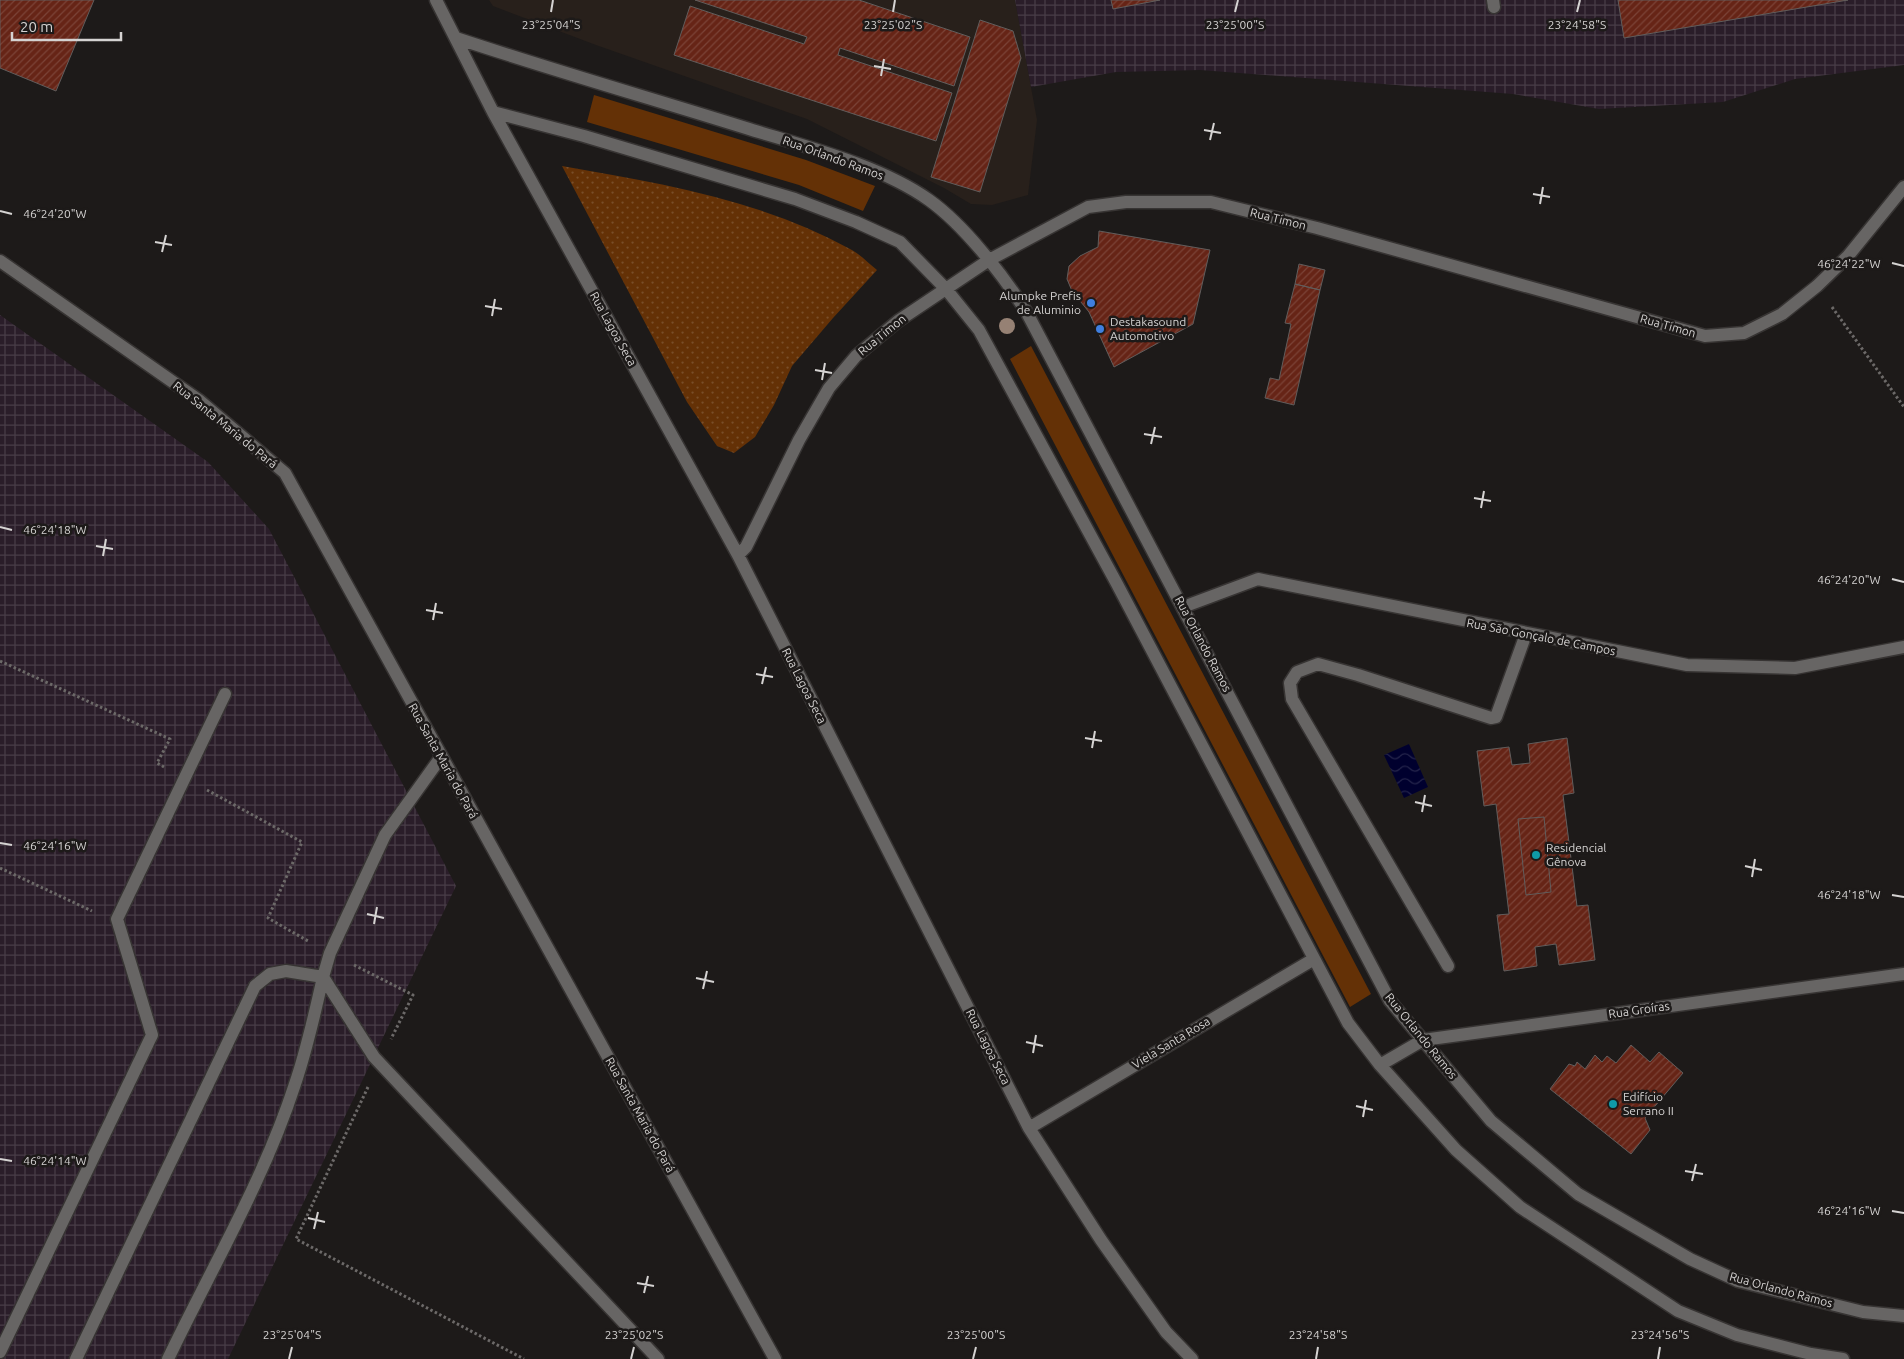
<svg xmlns="http://www.w3.org/2000/svg" width="1904" height="1359" font-family="Ubuntu,sans-serif">
<style>
.built{fill:#28201b}
.industrial{fill:url(#industrial-grid)}
.green{fill:#643106}
.park{fill:url(#park-dots)}
.water{fill:url(#water-waves)}
.building{fill:url(#building-hatch);stroke:#615d5c}
.lines{fill:none;stroke-linecap:round;stroke-linejoin:round}
.minor-casing{stroke:#373433;stroke-width:15}
.path{stroke:#6c6968;stroke-width:3;stroke-dasharray:2.5 2.5;stroke-linecap:butt}
.minor{stroke:#676564;stroke-width:12}
.tree{fill:#968174}
.ticks{fill:none;stroke:#d5d3d2;stroke-width:2}
.shop-dot{fill:#3f7fe0;stroke:#1d1a19;stroke-width:2}
.culture-dot{fill:#0f9aa8;stroke:#1d1a19;stroke-width:2}
.labels{text-anchor:middle;stroke-width:5;stroke-linejoin:round;paint-order:stroke}
.street-label{font-size:12px;fill:#d5d3d2;stroke:#1d1a19}
.poi-label{font-size:12px;fill:#d5d3d2;stroke:#1d1a19;text-anchor:start}
.ticks-label{font-size:12px;text-anchor:middle;fill:#d5d3d2;stroke:#1d1a19;stroke-width:5;stroke-linejoin:round;paint-order:stroke}
</style>
<defs>
<pattern id="industrial-grid" width="8" height="8" patternUnits="userSpaceOnUse" patternTransform="scale(1.25)"><rect width="8" height="8" fill="#2a1d29"/><path d="M0 4h8M4 0v8" fill="none" stroke="#483d47"/></pattern>
<pattern id="park-dots" width="8" height="8" patternUnits="userSpaceOnUse" patternTransform="scale(1.25)"><rect width="8" height="8" fill="#643106"/><path d="M2 2h.1M6 6h.1" fill="none" stroke="#794e29" stroke-width="1.8" stroke-linecap="round"/></pattern>
<pattern id="water-waves" width="16" height="10" patternUnits="userSpaceOnUse" patternTransform="scale(1.25)"><rect width="16" height="10" fill="#00002e"/><path d="M0 5q4-4 8 0t8 0" fill="none" stroke="#24244b"/></pattern>
<pattern id="building-hatch" width="6" height="6" patternUnits="userSpaceOnUse" patternTransform="scale(1.25)"><rect width="6" height="6" fill="#662416"/><path d="M-1 1l2-2M0 6l6-6M5 7l2-2" fill="none" stroke="#7b4337"/></pattern>
</defs>
<rect width="100%" height="100%" fill="#1d1a19"/>
<!-- built -->
<path class="built" d="M489,0H1015L1037,120L1028,195L992,205L971,204L944,188L807,119L596,45L493,6Z"/>
<!-- industrial -->
<path class="industrial" d="M1015,0H1904V65L1795,79L1723,102L1599,109L1513,94L1200,70L1116,72L1031,87Z
M0,315L208,462L269,529L456,886L228,1359H0Z"/>
<!-- green -->
<path class="green" d="M594,95L806,160L875,186L863,211L799,185L587,122Z
M1031,346L1371,994L1350,1007L1010,359Z"/>
<!-- park -->
<path class="park" d="M562,166C659,183 762,200 850,249C860,254 868,263 877,270L833,318L792,366L774,405L755,437L734,453L717,446L687,402Z"/>
<!-- water -->
<path class="water" d="M1409,744L1428,787L1404,798L1384,755Z"/>
<!-- building -->
<path class="building" d="M0,0H94L56,91L0,68Z
M695,0H859L970,37L954,86L840,48L838,55L952,93L936,141L674,55L690,6L804,44L807,37Z
M1111,0H1160L1113,9Z
M1618,0H1848L1624,38Z
M980,20L1013,31L1021,58L980,192L931,177Z
M1099,231L1210,250L1193,324L1114,367L1089,312L1072,291L1067,279L1069,266L1080,256L1098,247Z
M1299,264L1325,270L1320,290L1295,284Z
M1295,284L1320,290L1294,405L1265,398L1270,378L1279,380L1291,324L1285,323Z
M1567,738L1574,793L1563,795L1577,906L1588,905L1595,960L1559,965L1556,944L1535,947L1537,966L1504,971L1497,915L1509,914L1496,804L1484,806L1477,751L1509,747L1512,765L1530,763L1528,744Z
M1544,817L1551,892L1526,895L1518,819Z
M1631,1045L1650,1062L1659,1052L1683,1073L1645,1118L1650,1130L1631,1154L1550,1089L1569,1064L1575,1066L1577,1062L1585,1069L1595,1055L1602,1062L1607,1056L1616,1063Z"/>
<g class="lines">
<!-- minor casing -->
<g class="minor-casing">
<path id="minor" d="M436,0L493,112L738,555L1029,1128L1101,1240L1166,1332L1192,1359
M1493,0L1494,7
M456,38C552,70 650,98 746,128C803,146 880,165 929,200C964,225 1002,274 1026,311L1390,1001L1491,1121L1578,1194L1690,1259L1738,1281L1863,1312L1904,1316
M493,112L584,136L795,199L856,222L900,242L946,289L979,330L1117,584L1348,1023L1380,1065L1456,1150L1520,1207L1678,1311L1737,1335L1811,1354L1843,1359
M0,261L200,401L285,473L775,1359
M738,555L746,547L799,440L829,388L856,356L898,321L989,260L1088,207L1126,202H1211L1317,228L1705,336L1744,333L1782,314L1817,286L1848,256L1904,187
M1183,607L1258,579L1687,665L1795,668L1904,647
M441,757L385,835L330,953L323,977L374,1057L658,1359
M1448,966L1292,699L1290,683L1297,672L1318,664L1358,675L1491,718L1496,717L1526,634
M1380,1065L1423,1040L1904,974
M1029,1128L1314,959
M0,1352L152,1035L117,919L225,694
M76,1359L255,986L270,974L286,971L323,977C315,1013 307,1049 295,1084C264,1180 211,1269 168,1359"/>
</g>
<!-- path -->
<path class="path" d="M1832,307L1904,407
M0,661L170,739L157,763L164,767
M207,790L302,842L268,918L308,941
M0,868L92,911
M354,965L413,995L391,1039
M368,1087L296,1239L524,1359"/>
<!-- minor -->
<use href="#minor" class="minor"/>
</g>
<!-- trees -->
<circle class="tree" cx="1007" cy="326" r="8"/>
<!-- ticks -->
<path class="ticks" d="M551,12L553,0M893,12L895,0M1235,12L1238,0M1577,12L1580,0M874,66L891,69M881,76L884,59M1204,130L1221,133M1210,140L1214,123M1533,194L1550,197M1540,204L1543,187M0,211L12,214M155,242L172,245M162,252L166,235M1892,263L1904,266M485,306L502,309M492,316L495,299M815,370L832,373M822,380L825,363M1144,434L1162,437M1151,444L1155,427M1474,498L1491,501M1481,508L1484,491M0,527L12,530M96,546L113,549M103,556L106,539M1892,579L1904,582M426,610L443,613M433,620L436,603M756,674L773,677M762,684L766,667M1085,738L1102,741M1092,748L1095,731M1415,802L1432,806M1422,812L1425,795M0,843L12,845M1745,866L1762,870M1752,877L1755,859M1892,895L1904,897M367,914L384,918M374,924L377,907M696,978L714,982M703,989L707,971M1026,1042L1043,1046M1033,1053L1036,1035M1356,1106L1373,1110M1363,1117L1366,1100M0,1159L12,1161M1685,1171L1703,1174M1692,1181L1696,1164M1892,1211L1904,1213M308,1218L325,1222M314,1229L318,1212M637,1283L654,1286M644,1293L648,1276M289,1359L292,1347M631,1359L634,1347M973,1359L976,1347M1316,1359L1318,1347M1658,1359L1660,1347"/>
<!-- markers -->
<g class="shop-dot">
<circle cx="1091" cy="303" r="5"/>
<circle cx="1100" cy="329" r="5"/>
</g>
<g class="culture-dot">
<circle cx="1536" cy="855" r="5"/>
<circle cx="1613" cy="1104" r="5"/>
</g>
<g class="labels">
<!-- street labels -->
<g class="street-label">
<text transform="translate(833 158) rotate(20)" y="4">Rua Orlando Ramos</text>
<text transform="translate(1278 219) rotate(14)" y="4">Rua Timon</text>
<text transform="translate(1668 326) rotate(16)" y="4">Rua Timon</text>
<text transform="translate(613 329) rotate(61)" y="4">Rua Lagoa Seca</text>
<text transform="translate(882 335) rotate(-39)" y="4">Rua Timon</text>
<text transform="translate(225 425) rotate(39)" y="4">Rua Santa Maria do Pará</text>
<text transform="translate(1541 637) rotate(11)" y="4">Rua São Gonçalo de Campos</text>
<text transform="translate(1203 644) rotate(62)" y="4">Rua Orlando Ramos</text>
<text transform="translate(804 686) rotate(63)" y="4">Rua Lagoa Seca</text>
<text transform="translate(443 761) rotate(61)" y="4">Rua Santa Maria do Pará</text>
<text transform="translate(1639 1010) rotate(-8)" y="4">Rua Groíras</text>
<text transform="translate(1421 1036) rotate(51)" y="4">Rua Orlando Ramos</text>
<text transform="translate(1171 1043) rotate(-31)" y="4">Viela Santa Rosa</text>
<text transform="translate(988 1047) rotate(63)" y="4">Rua Lagoa Seca</text>
<text transform="translate(640 1115) rotate(61)" y="4">Rua Santa Maria do Pará</text>
<text transform="translate(1781 1290) rotate(15)" y="4">Rua Orlando Ramos</text>
</g>
<!-- poi labels -->
<g class="poi-label">
<text x="1081" y="300" text-anchor="end">Alumpke Prefis<tspan x="1081" dy="14">de Aluminio</tspan></text>
<text x="1110" y="326">Destakasound<tspan x="1110" dy="14">Automotivo</tspan></text>
<text x="1546" y="852">Residencial<tspan x="1546" dy="14">Gênova</tspan></text>
<text x="1623" y="1101">Edifício<tspan x="1623" dy="14">Serrano II</tspan></text>
</g>
</g>
<g class="ticks-label">
<text x="551" y="29">23°25'04"S</text>
<text x="893" y="29">23°25'02"S</text>
<text x="1235" y="29">23°25'00"S</text>
<text x="1577" y="29">23°24'58"S</text>
<text x="55" y="218">46°24'20"W</text>
<text x="1849" y="268">46°24'22"W</text>
<text x="55" y="534">46°24'18"W</text>
<text x="1849" y="584">46°24'20"W</text>
<text x="55" y="850">46°24'16"W</text>
<text x="1849" y="899">46°24'18"W</text>
<text x="55" y="1165">46°24'14"W</text>
<text x="1849" y="1215">46°24'16"W</text>
<text x="292" y="1339">23°25'04"S</text>
<text x="634" y="1339">23°25'02"S</text>
<text x="976" y="1339">23°25'00"S</text>
<text x="1318" y="1339">23°24'58"S</text>
<text x="1660" y="1339">23°24'56"S</text>
</g>
<!-- scale -->
<path d="M12 32v8h109v-8" fill="none" stroke="#d5d3d2" stroke-width="2.5"/>
<text x="20" y="32" font-size="15" fill="#d5d3d2" stroke="#1d1a19" stroke-width="4" paint-order="stroke">20 m</text>
</svg>
